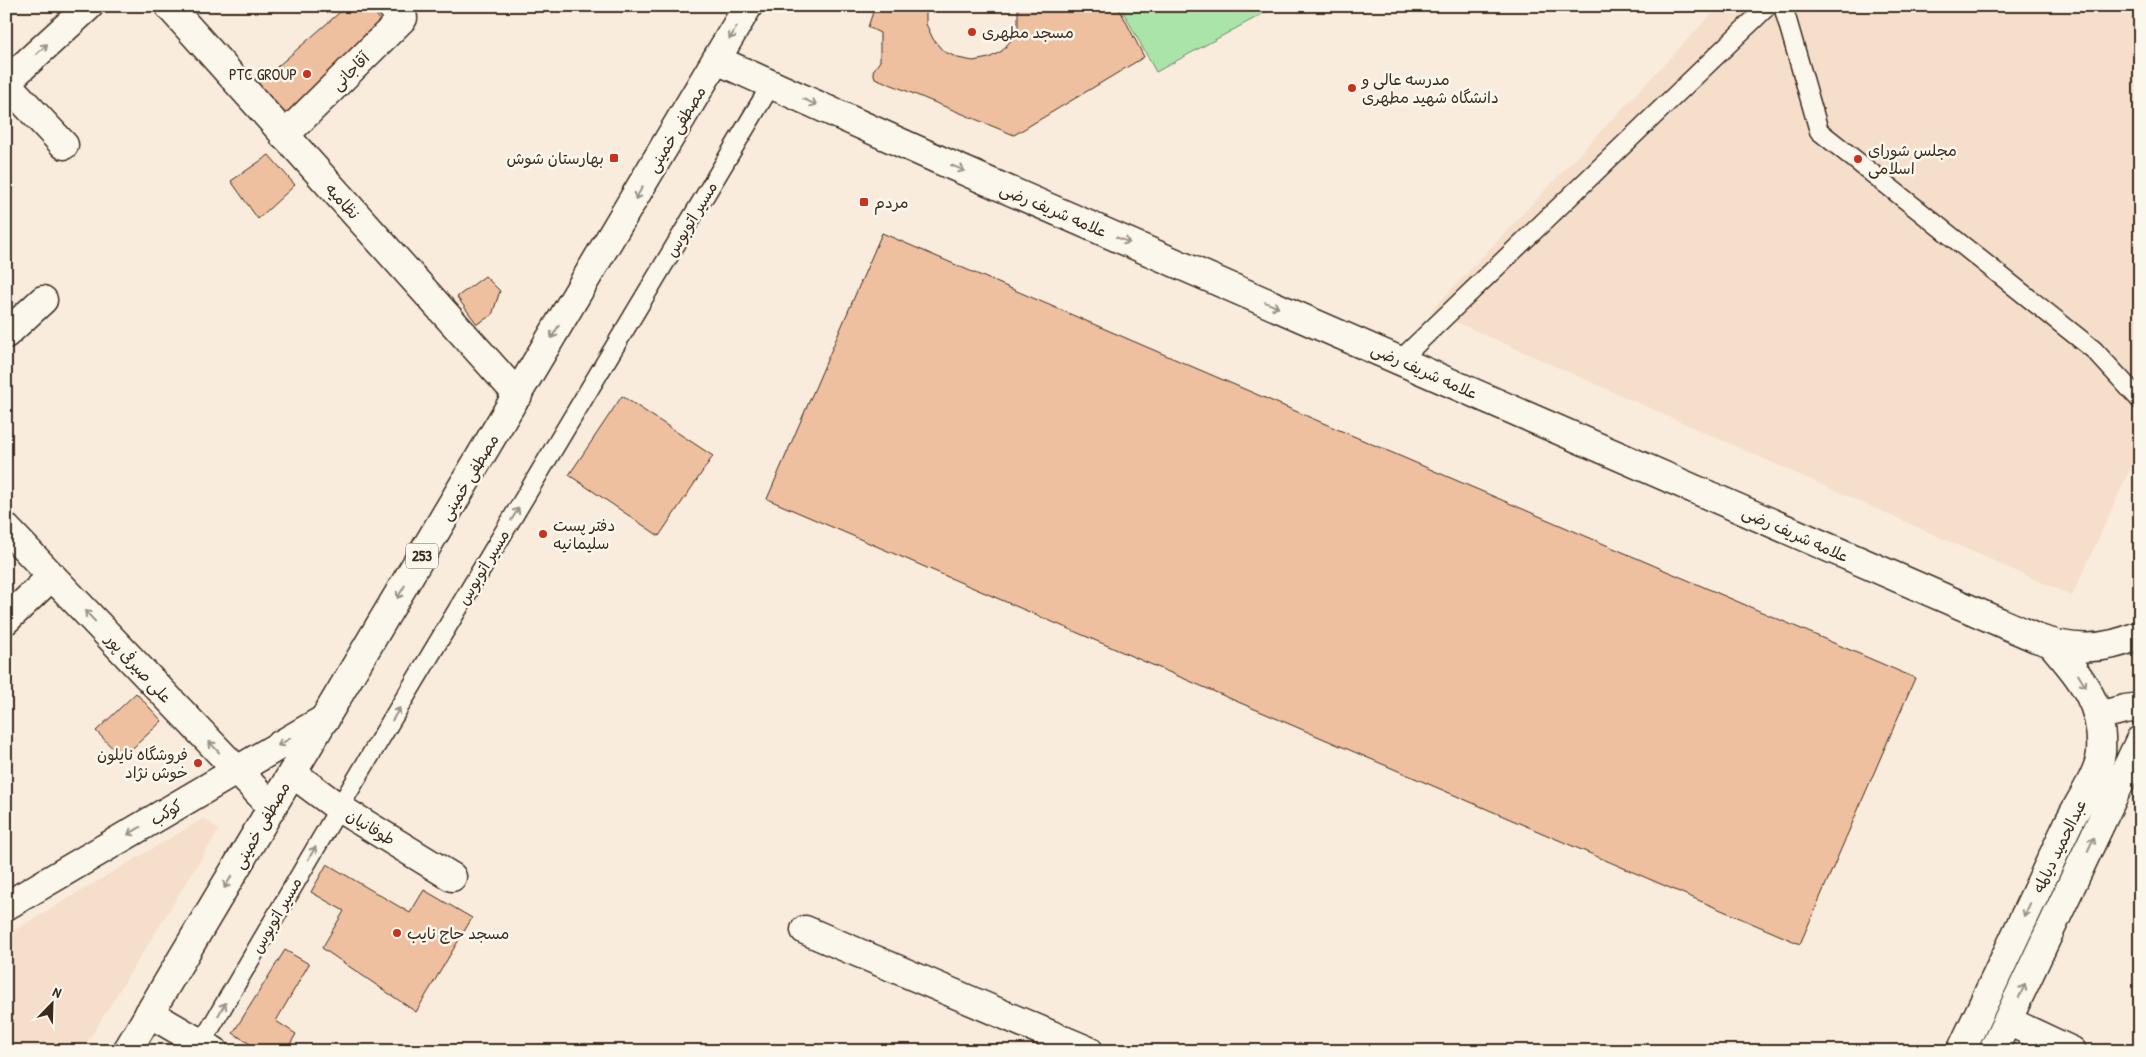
<svg xmlns="http://www.w3.org/2000/svg" width="2146" height="1057" font-family="'Patrick Hand','Playpen Sans Arabic',sans-serif">
<style>
.built{fill:#f6dfca}
.green{fill:#aae4a8;stroke:#728763}
.building{fill:#efc09f;stroke:#3b2a1e}
.lines{fill:none;stroke-linecap:round;stroke-linejoin:round}
.lane-casing{stroke:#3b2a1e;stroke-width:21}
.street-casing{stroke:#3b2a1e;stroke-width:31}
.secondary-casing{stroke:#3b2a1e;stroke-width:31}
.primary-casing{stroke:#3b2a1e;stroke-width:31}
.lane{stroke:#fbf7ec;stroke-width:18}
.street{stroke:#fbf7ec;stroke-width:28}
.secondary{stroke:#fbf7ec;stroke-width:28}
.primary{stroke:#fbf7ec;stroke-width:28}
.oneway{stroke:#9b9085}
.poi-dot{fill:#c8321e;stroke:#fbf7ec;stroke-width:2}
.labels{text-anchor:middle;stroke-width:5;stroke-linejoin:round;paint-order:stroke}
.shield{fill:#fbf7ec;stroke:#75685c;stroke-width:1}
.shield-label{font-size:15px;font-weight:bold;fill:#3b2a1e}
.poi-label{font-size:16px;fill:#3b2a1e;stroke:#fbf7ec;text-anchor:start}
.street-label{font-size:16px;fill:#3b2a1e;stroke:#fbf7ec}
</style>
<rect width="100%" height="100%" fill="#f9ecdd"/>
<filter id="ink" filterUnits="userSpaceOnUse"><feTurbulence type="fractalNoise" baseFrequency=".02" numOctaves="2"/><feDisplacementMap in="SourceGraphic" scale="10" xChannelSelector="R" yChannelSelector="G"/><feConvolveMatrix kernelMatrix="1 2 1 2 8 2 1 2 1" color-interpolation-filters="sRGB"/></filter>
<g filter="url(#ink)">
<!-- built -->
<path class="built" d="M1719,6H2140V460L2134,461L2072,596L1431,311Z
M204,818L219,830L82,1051H6V935Z"/>
<!-- green -->
<path class="green" d="M1120,6H1277L1156,72Z"/>
<!-- building -->
<path class="building" d="M347,6H370L388,31L284,133L247,93Z
M875,6H926V24L933,39L943,51L958,58L973,61L989,58L1002,51L1012,39L1018,26V6H1118L1144,57L1014,135L875,78L873,71L880,61V33L868,27Z
M269,155L295,185L258,219L231,181Z
M882,233L1915,678L1800,944L767,499Z
M485,276L500,291L492,315L477,324L457,297Z
M622,396L713,456L659,536L569,475Z
M136,693L162,721L122,758L96,731Z
M327,864L410,913L424,890L472,918L416,1012L322,948L344,911L311,892Z
M285,950L309,964L276,1021L296,1034L286,1051H261L233,1033Z"/>
<g class="lines">
<!-- lane casing -->
<g class="lane-casing">
<path id="lane" d="M1783,6L1819,131L2094,350L2140,400
M1400,360L1768,6
M197,1051L339,808L771,85"/>
</g>
<!-- street casing -->
<g class="street-casing">
<path id="street" d="M169,6L518,395
M6,82L89,6
M6,83L64,145
M284,136L403,18L391,6
M6,334L43,300
M6,528L272,807
M6,620L52,576
M292,773L339,808L452,877
M805,930L1089,1051
M149,1013L214,1051
M2008,1021L2072,1051"/>
</g>
<!-- secondary casing -->
<g class="secondary-casing">
<path id="secondary" d="M717,60L937,159L2036,638C2072,651 2104,651 2140,635
M2098,716L2125,709L2140,707
M6,906L326,718
M1961,1051C1997,974 2033,898 2069,822C2079,802 2099,774 2101,753C2104,704 2081,678 2051,643
M1993,1051L2140,740"/>
</g>
<!-- primary casing -->
<g class="primary-casing">
<path id="primary" d="M127,1051L748,6"/>
</g>
<!-- lane -->
<use href="#lane" class="lane"/>
<!-- street -->
<use href="#street" class="street"/>
<!-- secondary -->
<use href="#secondary" class="secondary"/>
<!-- primary -->
<use href="#primary" class="primary"/>
</g>
<!-- one-way arrows -->
<defs><path id="oneway-shaft" d="M-6 0H5M1.5-3L5.5 0L1.5 3" fill="none" stroke-width="1.6" stroke-linecap="round" stroke-linejoin="round" transform="scale(1.25)"/></defs>
<g class="oneway">
<use href="#oneway-shaft" transform="translate(733 33) rotate(120)"/>
<use href="#oneway-shaft" transform="translate(42 49) rotate(-43)"/>
<use href="#oneway-shaft" transform="translate(810 102) rotate(24)"/>
<use href="#oneway-shaft" transform="translate(958 168) rotate(23)"/>
<use href="#oneway-shaft" transform="translate(639 193) rotate(121)"/>
<use href="#oneway-shaft" transform="translate(1123 240) rotate(23)"/>
<use href="#oneway-shaft" transform="translate(1272 305) rotate(23)"/>
<use href="#oneway-shaft" transform="translate(555 332) rotate(121)"/>
<use href="#oneway-shaft" transform="translate(515 514) rotate(-59)"/>
<use href="#oneway-shaft" transform="translate(401 592) rotate(121)"/>
<use href="#oneway-shaft" transform="translate(90 616) rotate(-133)"/>
<use href="#oneway-shaft" transform="translate(2082 681) rotate(59)"/>
<use href="#oneway-shaft" transform="translate(396 714) rotate(-59)"/>
<use href="#oneway-shaft" transform="translate(284 742) rotate(150)"/>
<use href="#oneway-shaft" transform="translate(214 747) rotate(-133)"/>
<use href="#oneway-shaft" transform="translate(134 831) rotate(149)"/>
<use href="#oneway-shaft" transform="translate(2091 844) rotate(-65)"/>
<use href="#oneway-shaft" transform="translate(312 853) rotate(-60)"/>
<use href="#oneway-shaft" transform="translate(228 882) rotate(121)"/>
<use href="#oneway-shaft" transform="translate(2027 910) rotate(115)"/>
<use href="#oneway-shaft" transform="translate(2022 991) rotate(-65)"/>
<use href="#oneway-shaft" transform="translate(222 1009) rotate(-60)"/>
</g>
</g>
<!-- markers -->
<g class="poi-dot">
<circle cx="972" cy="32" r="5"/>
<circle cx="307" cy="74" r="5"/>
<circle cx="1352" cy="88" r="5"/>
<rect x="609" y="153" width="10" height="10" rx="2.5"/>
<circle cx="1858" cy="159" r="5"/>
<rect x="859" y="197" width="10" height="10" rx="2.5"/>
<circle cx="543" cy="534" r="5"/>
<circle cx="198" cy="763" r="5"/>
<circle cx="397" cy="933" r="5"/>
</g>
<g class="labels">
<!-- shield labels -->
<rect class="shield" x="406" y="543.5" width="32" height="25" rx="4"/>
<g class="shield-label">
<text x="422" y="561">253</text>
</g>
<!-- poi labels -->
<g class="poi-label">
<text x="982" y="38">مسجد مطهری</text>
<text x="297" y="80" text-anchor="end">PTC GROUP</text>
<text x="1362" y="85">مدرسه عالی و<tspan x="1362" dy="18">دانشگاه شهید مطهری</tspan></text>
<text x="1868" y="156">مجلس شورای<tspan x="1868" dy="18">اسلامی</tspan></text>
<text x="604" y="164" text-anchor="end">بهارستان شوش</text>
<text x="874" y="208">مردم</text>
<text x="553" y="531">دفتر پست<tspan x="553" dy="18">سلیمانیه</tspan></text>
<text x="188" y="760" text-anchor="end">فروشگاه نایلون<tspan x="188" dy="18">خوش نژاد</tspan></text>
<text x="407" y="939">مسجد حاج نایب</text>
</g>
<!-- street labels -->
<g class="street-label">
<text transform="translate(350 71) rotate(-45)" y="6">آقاجانی</text>
<text transform="translate(676 129) rotate(-59)" y="6">مصطفی خمینی</text>
<text transform="translate(343 201) rotate(48)" y="6">نظامیه</text>
<text transform="translate(1054 210) rotate(23)" y="6">علامه شریف رضی</text>
<text transform="translate(691 219) rotate(-59)" y="6">مسیر اتوبوس</text>
<text transform="translate(1425 371) rotate(24)" y="6">علامه شریف رضی</text>
<text transform="translate(469 477) rotate(-59)" y="6">مصطفی خمینی</text>
<text transform="translate(1796 534) rotate(24)" y="6">علامه شریف رضی</text>
<text transform="translate(483 567) rotate(-59)" y="6">مسیر اتوبوس</text>
<text transform="translate(139 668) rotate(47)" y="6">علی صیرفی پور</text>
<text transform="translate(166 812) rotate(-31)" y="6">کوکب</text>
<text transform="translate(261 825) rotate(-60)" y="6">مصطفی خمینی</text>
<text transform="translate(371 827) rotate(31)" y="6">طوفانیان</text>
<text transform="translate(2059 846) rotate(-64)" y="6">عبدالحمید دیالمه</text>
<text transform="translate(276 915) rotate(-60)" y="6">مسیر اتوبوس</text>
</g>
</g>
<!-- margin -->
<rect width="2146" height="1057" fill="none" stroke="#fbf7ec" stroke-width="25"/>
<rect x="12" y="12" width="2121" height="1032" fill="none" stroke="#3b2a1e" stroke-width="2" filter="url(#ink)"/>
<!-- north arrow -->
<g transform="translate(52 1004) rotate(23)" stroke="#fbf7ec" stroke-width="4" paint-order="stroke">
<path d="M0-4L9 19L0 12L-9 19Z" fill="#3b2a1e"/>
<text y="-8" font-size="14" font-weight="bold" text-anchor="middle" fill="#3b2a1e">N</text>
</g>
</svg>
